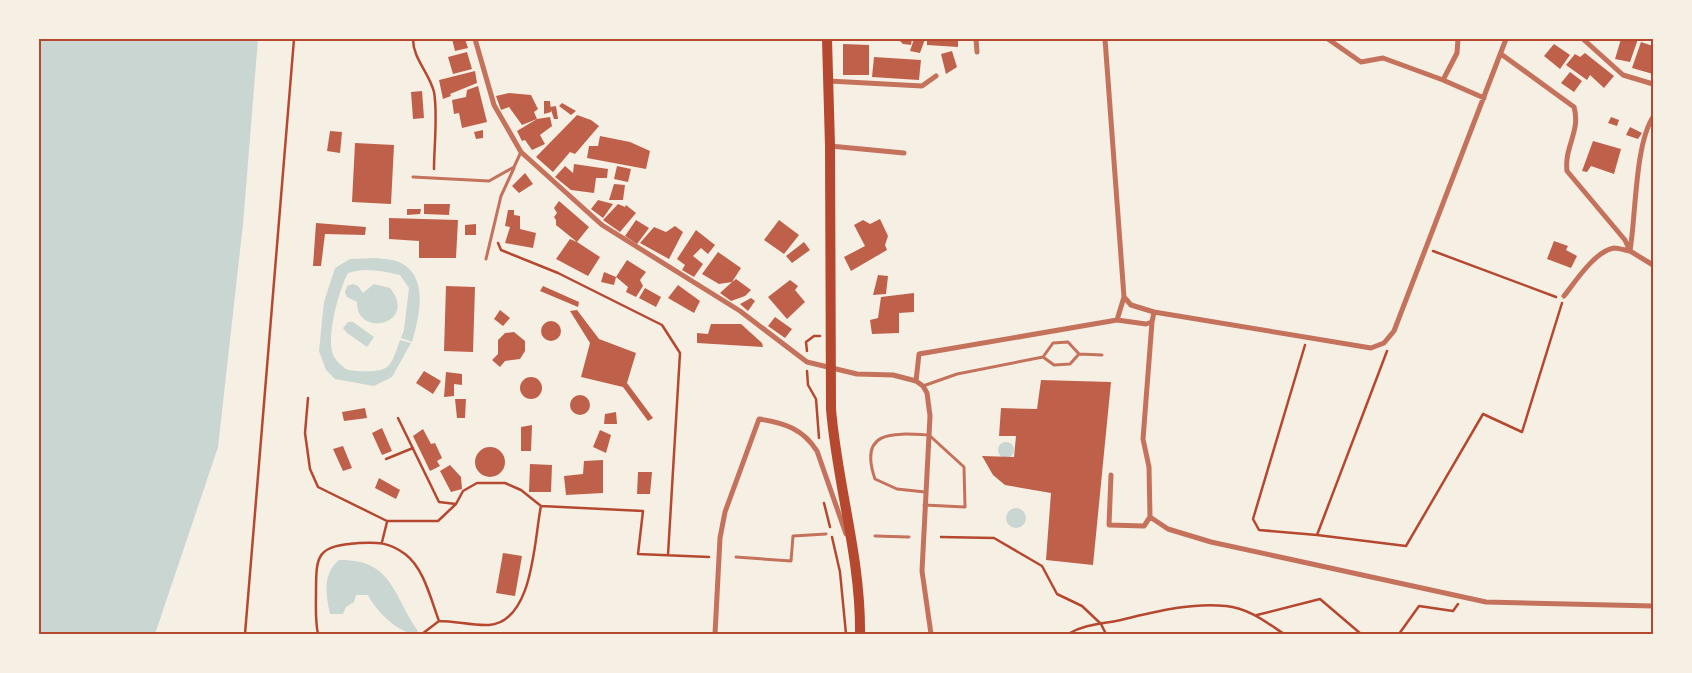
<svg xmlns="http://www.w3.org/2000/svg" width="1692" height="673" font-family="Figtree,sans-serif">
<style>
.water{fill:#c9d6d2}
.building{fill:#bf614a}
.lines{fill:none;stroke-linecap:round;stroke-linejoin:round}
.path{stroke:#b5482f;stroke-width:2.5}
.service{stroke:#c5725c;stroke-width:3}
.minor{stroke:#c5725c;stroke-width:5}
.primary{stroke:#b5482f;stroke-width:10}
.neatline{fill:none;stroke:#b5482f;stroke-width:2}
</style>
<rect width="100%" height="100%" fill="#f6efe4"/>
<!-- water -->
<path class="water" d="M39,39H258L243,224L218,447L155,634H39Z
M376,258C383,259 392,259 399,262C430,276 419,317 412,342L401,338L404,330L409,288L400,275C383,271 365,267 348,273C339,290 326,336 333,355C335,359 341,366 346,369C353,372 381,373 387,367C394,361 397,348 400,340L411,343L392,377L374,386L335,379L326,370L319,351L324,302L335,268L350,259Z
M353,284L358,286L363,293L374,284L390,288C419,324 356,339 357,302L347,297L345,292L347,286Z
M348,322H353L374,337L367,347L347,333L343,328Z
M998 450a8 8 0 1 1 16 0a8 8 0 1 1-16 0Z
M1006 518a10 10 0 1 1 20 0a10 10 0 1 1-20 0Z
M339,560C393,559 393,596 418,631L415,634C398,633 375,610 368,595H356L354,602L346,607L343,614H330C326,595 322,574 339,560Z"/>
<!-- building -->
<path class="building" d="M452,39H465L468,48L455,51Z
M898,39H912L911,45L903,44Z
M914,39H925L920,53L910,51Z
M927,39H958V47L927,45Z
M1621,39H1638L1630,62L1615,59Z
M1641,42L1653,46V74L1632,68Z
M843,44L869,45V75H843Z
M1554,44L1570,55L1560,69L1544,56Z
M952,51L957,67L946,74L941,54Z
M467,52L472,69L453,74L448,57Z
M1585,53L1614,76L1604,88L1590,75L1587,80L1566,65L1575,54L1580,57Z
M874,57L921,60L919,80L872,77Z
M475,71L477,83L450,94L451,96L443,99L439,80Z
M1570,72L1582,81L1574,92L1561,83Z
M478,86L487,122L462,128L459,113L454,114L452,100L466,97L467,90Z
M422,91L424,118L413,119L411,92Z
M509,93L531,95L538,109L534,112L537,119L550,117L552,126L540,135L545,144L532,150L525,140L522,141L517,131L537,119L522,125L509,107L501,110L496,96Z
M544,101H550L551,112L544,114Z
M562,103L576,111L571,115L559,106Z
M556,106L558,119H554L550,107Z
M577,115L591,120L599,126L575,154L570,152L553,172L536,157Z
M1611,117L1619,120L1617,126L1608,123Z
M1630,127L1642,133L1638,139L1626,135Z
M483,130V138L476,139L474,132Z
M330,131L342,132L340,153L327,151Z
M600,136L630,142L650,151L646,169L587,158L589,146H598Z
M1593,141L1621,149L1614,174L1591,166L1587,172L1582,171Z
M355,143L394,145L391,204L352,202Z
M574,164L608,169L607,178H596L594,193L571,190L555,177L565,166L573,173Z
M617,166L631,169L628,182L614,179Z
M525,173L533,184L519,193L512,186Z
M614,184L625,185L623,200H609Z
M598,200L613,204L603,218L591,209Z
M559,201L589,227L577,242L600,257L588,276L556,259L570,239L577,242L556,225V220L554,217L557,213L554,208Z
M424,204H450L449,215L424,214Z
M618,204L625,207L626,205L636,213L620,232L603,220Z
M407,209H421L420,214L407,215Z
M508,210H514V215L520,216V229L536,233L533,248L505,243L510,227L505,226Z
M389,218L458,220L456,258H419V241L389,239Z
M880,219L888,236L885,245L887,250L851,271L844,257L865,246L854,225L863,220L870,224Z
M636,220L649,228L637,244L625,236Z
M779,220L799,235L784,254L764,240Z
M316,223L366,227L365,235L325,234L321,266H313Z
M476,224V235H465V225Z
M675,226L683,232L669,259L640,243L654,227L666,232Z
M696,230L715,245L708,254L701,248L693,256L703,264L694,277L682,270L685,265L677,259Z
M1554,241L1568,246L1566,250L1577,256L1571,268L1547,259Z
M804,242L810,250L792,263L786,256Z
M718,252L741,268L732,282L736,279L751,290L745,296L731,301L720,293L732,282L719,284L702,274Z
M627,260L646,272L640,280L643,286L636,297L626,292L628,287L616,277Z
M604,272L616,277L614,285L601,282Z
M878,275L888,276L886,294L873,295Z
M790,280L798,286L795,290L805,302L787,319L768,297Z
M678,285L700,301L694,313L668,298Z
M446,286L475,287L473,352L444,351Z
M543,286L579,302L578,307L540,291Z
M645,288L661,297L656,307L639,298Z
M914,293V312L899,313V333L872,334L870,320L878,318L881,297Z
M751,298L755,301L748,311L740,304Z
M500,310L510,318L503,326L494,319Z
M577,310L599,339L636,353L627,383L653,418L648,421L623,387L581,377L590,343L570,311Z
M775,317L792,329L785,338L768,326Z
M541 331a10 10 0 1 1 20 0a10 10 0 1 1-20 0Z
M711,324H741L762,343L763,347L697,343V333L708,334Z
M514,332L525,341V351L520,359L505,361L500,367L492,360L498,354V340L505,333Z
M424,371L441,381L433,394L416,383Z
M446,372L462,374V385L454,384V396L444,397Z
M520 388a11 11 0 1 1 22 0a11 11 0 1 1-22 0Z
M1041,380L1111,382L1093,565L1046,560L1051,493L1005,485L993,475L982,456L1014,457L1016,436H999L1001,408L1037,409Z
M570 405a10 10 0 1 1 20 0a10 10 0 1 1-20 0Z
M455,399H466L465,418H457Z
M365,408L367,418L344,421L342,412Z
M616,412L617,424H604L605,414Z
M532,425L531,451H521V427Z
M382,428L392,451L382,455L372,433Z
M423,429L431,444L435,443L442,458L437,461L440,466L430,471L413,436Z
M600,430L611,435L606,453L593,447Z
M343,446L352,468L343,471L333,449Z
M475 462a15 15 0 1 1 30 0a15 15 0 1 1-30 0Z
M603,460V493L566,495L564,476L583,474L584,461Z
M530,464L552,465L551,492H529Z
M450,465L461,477L462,489L451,492L440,471Z
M638,472H652L650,494H637Z
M379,478L400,490L396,499L375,488Z
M503,553L522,556L515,596L496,593Z"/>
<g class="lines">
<!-- path -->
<path class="path" d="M413,39C413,59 429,72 434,92C438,114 434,146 434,169
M498,243L501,250L558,273L662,325L680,353L668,555
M1433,251L1556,297
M1305,345L1253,519L1259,530L1317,535L1387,351
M807,351L806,342L814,336H820
M807,371L808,385L816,399L819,438
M308,398L305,433L310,469L318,487L387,521H438L456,504L463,491L477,483H505L521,490L541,506
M398,418L439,502L456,504
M386,459L413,448
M824,503L830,527
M1317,535L1406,546L1483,414L1522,432L1562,303
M832,537L840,572L846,634
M941,537L994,538L1042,566L1057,594L1082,606L1101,624L1106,634
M382,542L387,522
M1257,615L1320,599L1361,634
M245,634L294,39
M318,634C315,621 316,606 316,592C316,554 317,546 359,543C377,542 389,542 405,554C424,568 431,600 439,621
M422,634L439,621C456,621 473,626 489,625C534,621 534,539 541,506L643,511L638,554L709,557
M1068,634C1083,625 1099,624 1116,621C1151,613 1189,602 1226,606C1248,608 1266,622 1284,634
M1399,634L1419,606L1453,611L1458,604"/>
<!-- service -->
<path class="service" d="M413,177L489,181L514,167L521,152
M486,259L501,196L514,168
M1079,354L1102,355
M923,386L957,374L1043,357L1054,365L1070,364L1079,354L1068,342L1053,343L1043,357
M924,505L965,507L964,467L929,435C893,433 858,430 875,479L897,489L925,492
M875,536L909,537
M736,557L791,561L793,536L826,534"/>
<!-- minor -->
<path class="minor" d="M475,39L494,105L521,152L602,225L740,311L807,362L857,374L893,375L916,381L923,386L927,393L930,416L922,571L931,634
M976,39L977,52
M1105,39L1124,297L1131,305L1154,312L1152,322
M1328,39L1361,62L1383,58L1443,80
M1458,39L1457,53L1443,80L1484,98
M1583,39L1623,75L1653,84
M1501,54L1574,107C1581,131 1564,147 1567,171L1625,240L1630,251L1653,265
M829,81L922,86L936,76
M830,146L904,153
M1564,296C1575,282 1595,251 1614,248C1618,248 1625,250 1630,251C1636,214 1635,145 1653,117
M1154,312L1371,348L1384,343L1394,331L1506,39
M1117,320L1124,297
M916,381L919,354L1117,320L1146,324L1152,322L1143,439L1149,467L1150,517L1168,529L1211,542L1486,602L1653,606
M1111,475L1109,525L1144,526L1150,517
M715,634L720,538L725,512L759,419C785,423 803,429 817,451L846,534"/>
<!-- primary -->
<path class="primary" d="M827,39L830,146L831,409C837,484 861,558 860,634"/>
</g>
<!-- border -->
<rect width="1692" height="673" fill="none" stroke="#f6efe4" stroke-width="80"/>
<rect x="40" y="40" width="1612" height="593" class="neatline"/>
</svg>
